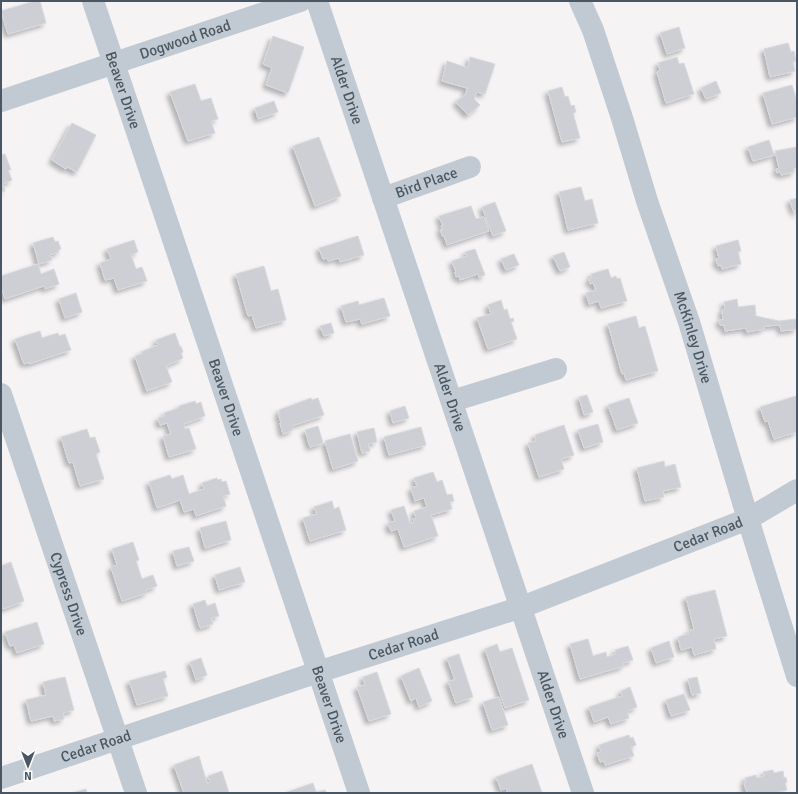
<svg xmlns="http://www.w3.org/2000/svg" width="798" height="794" font-family="Signika,sans-serif">
<style>
.building{fill:#cdcfd5;stroke:#d7d9de;filter:url(#shadow)}
.lines{fill:none;stroke-linecap:round;stroke-linejoin:round}
.minor{stroke:#c1cad2;stroke-width:22}
.labels{text-anchor:middle;stroke-width:3;stroke-linejoin:round;paint-order:stroke}
.street-label{font-size:15px;fill:#4a5661;stroke:#fff}
</style>
<defs>
<filter id="shadow"><feDropShadow dx="-3.5" dy="3.5" stdDeviation="2" flood-color="#0004"/></filter>
</defs>
<rect width="100%" height="100%" fill="#f5f3f3"/>
<!-- building -->
<path class="building" d="M35,1H40L46,23L8,34L1,11Z
M679,27L685,48L667,54L660,33Z
M273,36L304,47L288,93L266,85L272,68L263,64Z
M788,43L791,52L794,51L796,61L793,62L795,71L770,77L764,49Z
M470,57L495,64L485,94L477,92L474,99L480,105L468,115L456,102L466,94L467,88L442,81L447,61L468,68Z
M677,57L679,64L684,63L694,94L666,103L657,72L660,70L658,63Z
M716,81L721,93L706,99L701,88Z
M195,84L201,101L211,98L218,119L211,121L215,133L188,141L170,92Z
M792,85L797,101V117L772,124L763,93Z
M562,87L565,97L568,96L571,106L574,105L576,112L573,113L580,138L562,142L548,91Z
M274,101L278,112L258,119L255,108Z
M72,123L96,135L77,172L67,167L66,169L52,160Z
M319,137L341,196L315,206L293,146Z
M769,140L774,155L753,161L748,147Z
M797,147V168H794V172L781,175L780,172L777,173L776,169L779,168L775,151Z
M5,154L11,170H8L12,180L3,184L5,191L1,192V155Z
M581,187L585,201L592,199L598,223L568,230L559,192Z
M797,198V214H796L795,210H793L790,200Z
M495,202L506,231L493,236L482,207Z
M471,206L476,219L484,217L489,231L447,245L444,236L443,237L440,230H443L441,226H443L439,216Z
M358,236L364,255L340,262L339,258L328,261L327,258L323,259L319,248Z
M53,237L55,242L58,241L61,249L58,250L59,252L50,255L52,260L39,264L33,243Z
M134,240L138,252L131,255L136,269L142,267L147,281L118,290L114,278L105,280L100,263L111,259L107,249Z
M738,240L741,251L738,252L741,264L722,269L721,265L718,266L716,259L719,258L716,246Z
M475,249L485,275L479,277L478,274L460,280L459,276L456,277L455,272H456L452,261L467,256L465,252Z
M564,252L570,267L560,271L553,256Z
M514,254L519,265L506,270L501,259Z
M38,264L41,274L54,269L59,284L45,289L44,286L5,299L1,287V276Z
M264,266L271,291L278,289L286,320L256,328L252,315L248,316L236,274Z
M608,269L611,278L616,276L617,279L620,278L627,301L601,308L599,301L589,304L586,293L596,290L593,283L590,284L589,279L592,278L591,274Z
M76,293L82,312L65,318L59,299Z
M384,298L390,316L362,324L360,319L346,322L341,306L358,301L359,305Z
M737,299L738,307L755,305L756,316L779,321L796,319L797,329L781,331L780,325L764,326V329L747,332L746,328L725,331L724,325H720L719,320H723L722,310L725,309L724,302Z
M501,300L504,310L507,309L510,319L513,318L514,321L511,322L517,339L488,349L477,318L491,314L488,305Z
M636,316L639,328L645,326L658,371L626,380L624,373L622,374L608,324Z
M331,323L334,333L324,336L320,326Z
M40,331L42,338L58,333L59,336L65,334L71,350L29,364V362L24,364L15,339Z
M175,333L180,347L181,346L183,352L181,353L183,358L166,366L172,382L147,391L135,356L142,354L141,352L158,345L156,340Z
M587,395L593,412L584,415L579,397Z
M796,396L797,400V432L774,439L768,421L765,422L760,407Z
M311,398L312,400L318,398L324,415L292,426L293,430L283,434L280,423H281L278,413H280L279,410Z
M629,398L638,423L617,430L608,405Z
M195,401L196,404L201,402L205,416L184,424L185,429L189,428L196,449L169,457L163,436L171,434L167,423L160,425L158,418L165,416L164,413L179,408V406Z
M405,406L409,418L393,423L390,411Z
M598,424L603,442L584,448L578,430Z
M564,425L574,455L561,459L564,469L539,477L528,443L536,441L535,435Z
M318,426L323,443L310,447L305,430Z
M421,427L426,445L389,455L384,437Z
M374,428L377,442L368,444L370,451L362,453L357,432Z
M87,429L90,438L95,437L100,452L96,454L104,479L80,486L73,462L69,463L61,437Z
M350,434L358,461L333,469L325,441Z
M664,461L665,467L675,464L681,487L663,491L664,497L645,501L637,468Z
M433,472L437,482L442,480L447,495L452,494L454,501L450,502L452,509L431,515L438,536L404,547L398,529L391,531L388,523L395,521L391,510L404,506L410,524L414,522L413,519L416,518L414,511L427,507L424,498L415,501L411,488L417,486L414,478Z
M170,475L172,479L183,475L189,494L204,489L202,483L217,478L218,480L221,479L222,482L226,481L230,494L223,496L226,506L196,516L194,509L184,512L180,500L157,508L149,482Z
M332,501L334,509L339,507L346,530L310,541L303,518L317,514L314,507Z
M226,521L231,540L205,548L200,528Z
M133,542L139,560L136,561L142,579L153,575L157,586L146,590L147,593L122,601L111,567L117,565L112,549Z
M189,547L194,561L177,566L173,551Z
M11,562L24,601L3,609L1,602V566Z
M240,567L245,582L219,590L215,575Z
M715,590L727,636L714,639L716,649L694,655L692,647L681,650L678,637L689,634L688,631L694,629L686,597Z
M205,600L207,606L215,603L219,616L211,618L213,624L200,628L193,604Z
M37,622L44,644L17,653L14,645L10,646L5,632Z
M588,639L593,656L606,652L607,657L616,654L615,650L628,646L633,660L623,663L624,666L580,679L570,644Z
M669,641L674,657L656,663L651,648Z
M497,644L500,652L512,648L529,700L505,708L485,649Z
M459,654L473,697L456,703L448,681L455,680L447,658Z
M201,658L207,675L196,680L190,662Z
M419,668L432,701L419,707L416,698L411,701L401,676Z
M165,671L167,677L163,679L168,696L137,705L129,681Z
M377,672L391,714L369,721L357,687L365,685L363,677Z
M65,677L74,710L63,713L64,719L54,721L53,716L31,721L26,700L46,695L43,682Z
M697,677L701,693L692,695L688,679Z
M630,687L637,707L627,711L629,718L611,724L608,717L594,722L589,707L622,696L621,691Z
M684,694L690,710L671,716L666,700Z
M499,697L508,725L492,730L483,702Z
M629,735L630,738L633,737L636,745L631,747L634,756L605,765L604,761L600,762L597,753L601,752L599,745Z
M199,756L207,783L210,782L208,776L222,771L229,793H184L174,765Z
M532,764L542,793H508L506,788L501,790L496,777Z
M773,770L774,773L783,771L784,778L786,777L787,782L785,783L787,790L774,793H747L744,783L746,782L745,778L756,775L757,778L765,776L763,772Z
M313,783L316,792L325,790L327,793H288L287,792Z
M86,789L87,793H72Z"/>
<g class="lines">
<!-- minor -->
<g class="minor">
<path id="s1" d="M93,1L359,793"/>
<path id="s2" d="M317,1L583,793"/>
<path id="s3" d="M580,1L593,30L622,118L647,201L689,322L748,519L797,676"/>
<path id="s4" d="M1,101L300,1"/>
<path id="s5" d="M383,198L470,167"/>
<path id="s6" d="M1,394L136,793"/>
<path d="M452,401L556,369"/>
<path id="s7" d="M1,778L318,672L522,607L748,519L797,490"/>
</g>
</g>
<g class="labels">
<!-- street labels -->
<g class="street-label">
<text dy="5" stroke="none"><textPath href="#s4" startOffset="194">Dogwood Road</textPath></text>
<text dy="5" stroke="none"><textPath href="#s1" startOffset="94">Beaver Drive</textPath></text>
<text dy="5" stroke="none"><textPath href="#s2" startOffset="94">Alder Drive</textPath></text>
<text dy="5" stroke="none"><textPath href="#s5" startOffset="46">Bird Place</textPath></text>
<text dy="5" stroke="none"><textPath href="#s3" startOffset="355">McKinley Drive</textPath></text>
<text dy="5" stroke="none"><textPath href="#s1" startOffset="418">Beaver Drive</textPath></text>
<text dy="5" stroke="none"><textPath href="#s2" startOffset="418">Alder Drive</textPath></text>
<text dy="5" stroke="none"><textPath href="#s7" startOffset="748">Cedar Road</textPath></text>
<text dy="5" stroke="none"><textPath href="#s6" startOffset="211">Cypress Drive</textPath></text>
<text dy="5" stroke="none"><textPath href="#s7" startOffset="424">Cedar Road</textPath></text>
<text dy="5" stroke="none"><textPath href="#s1" startOffset="742">Beaver Drive</textPath></text>
<text dy="5" stroke="none"><textPath href="#s2" startOffset="742">Alder Drive</textPath></text>
<text dy="5" stroke="none"><textPath href="#s7" startOffset="100">Cedar Road</textPath></text>
</g>
</g>
<!-- border -->
<rect width="798" height="794" fill="none" stroke="#4a5661" stroke-width="4"/>
<!-- north arrow -->
<g transform="translate(28 766) rotate(180)" stroke="#ffffff" stroke-width="3" paint-order="stroke">
<path d="M0-3L7 15L0 10L-7 15Z" fill="#4a5661"/>
<text y="-6" font-size="11" font-weight="bold" text-anchor="middle" fill="#4a5661">N</text>
</g>
</svg>
